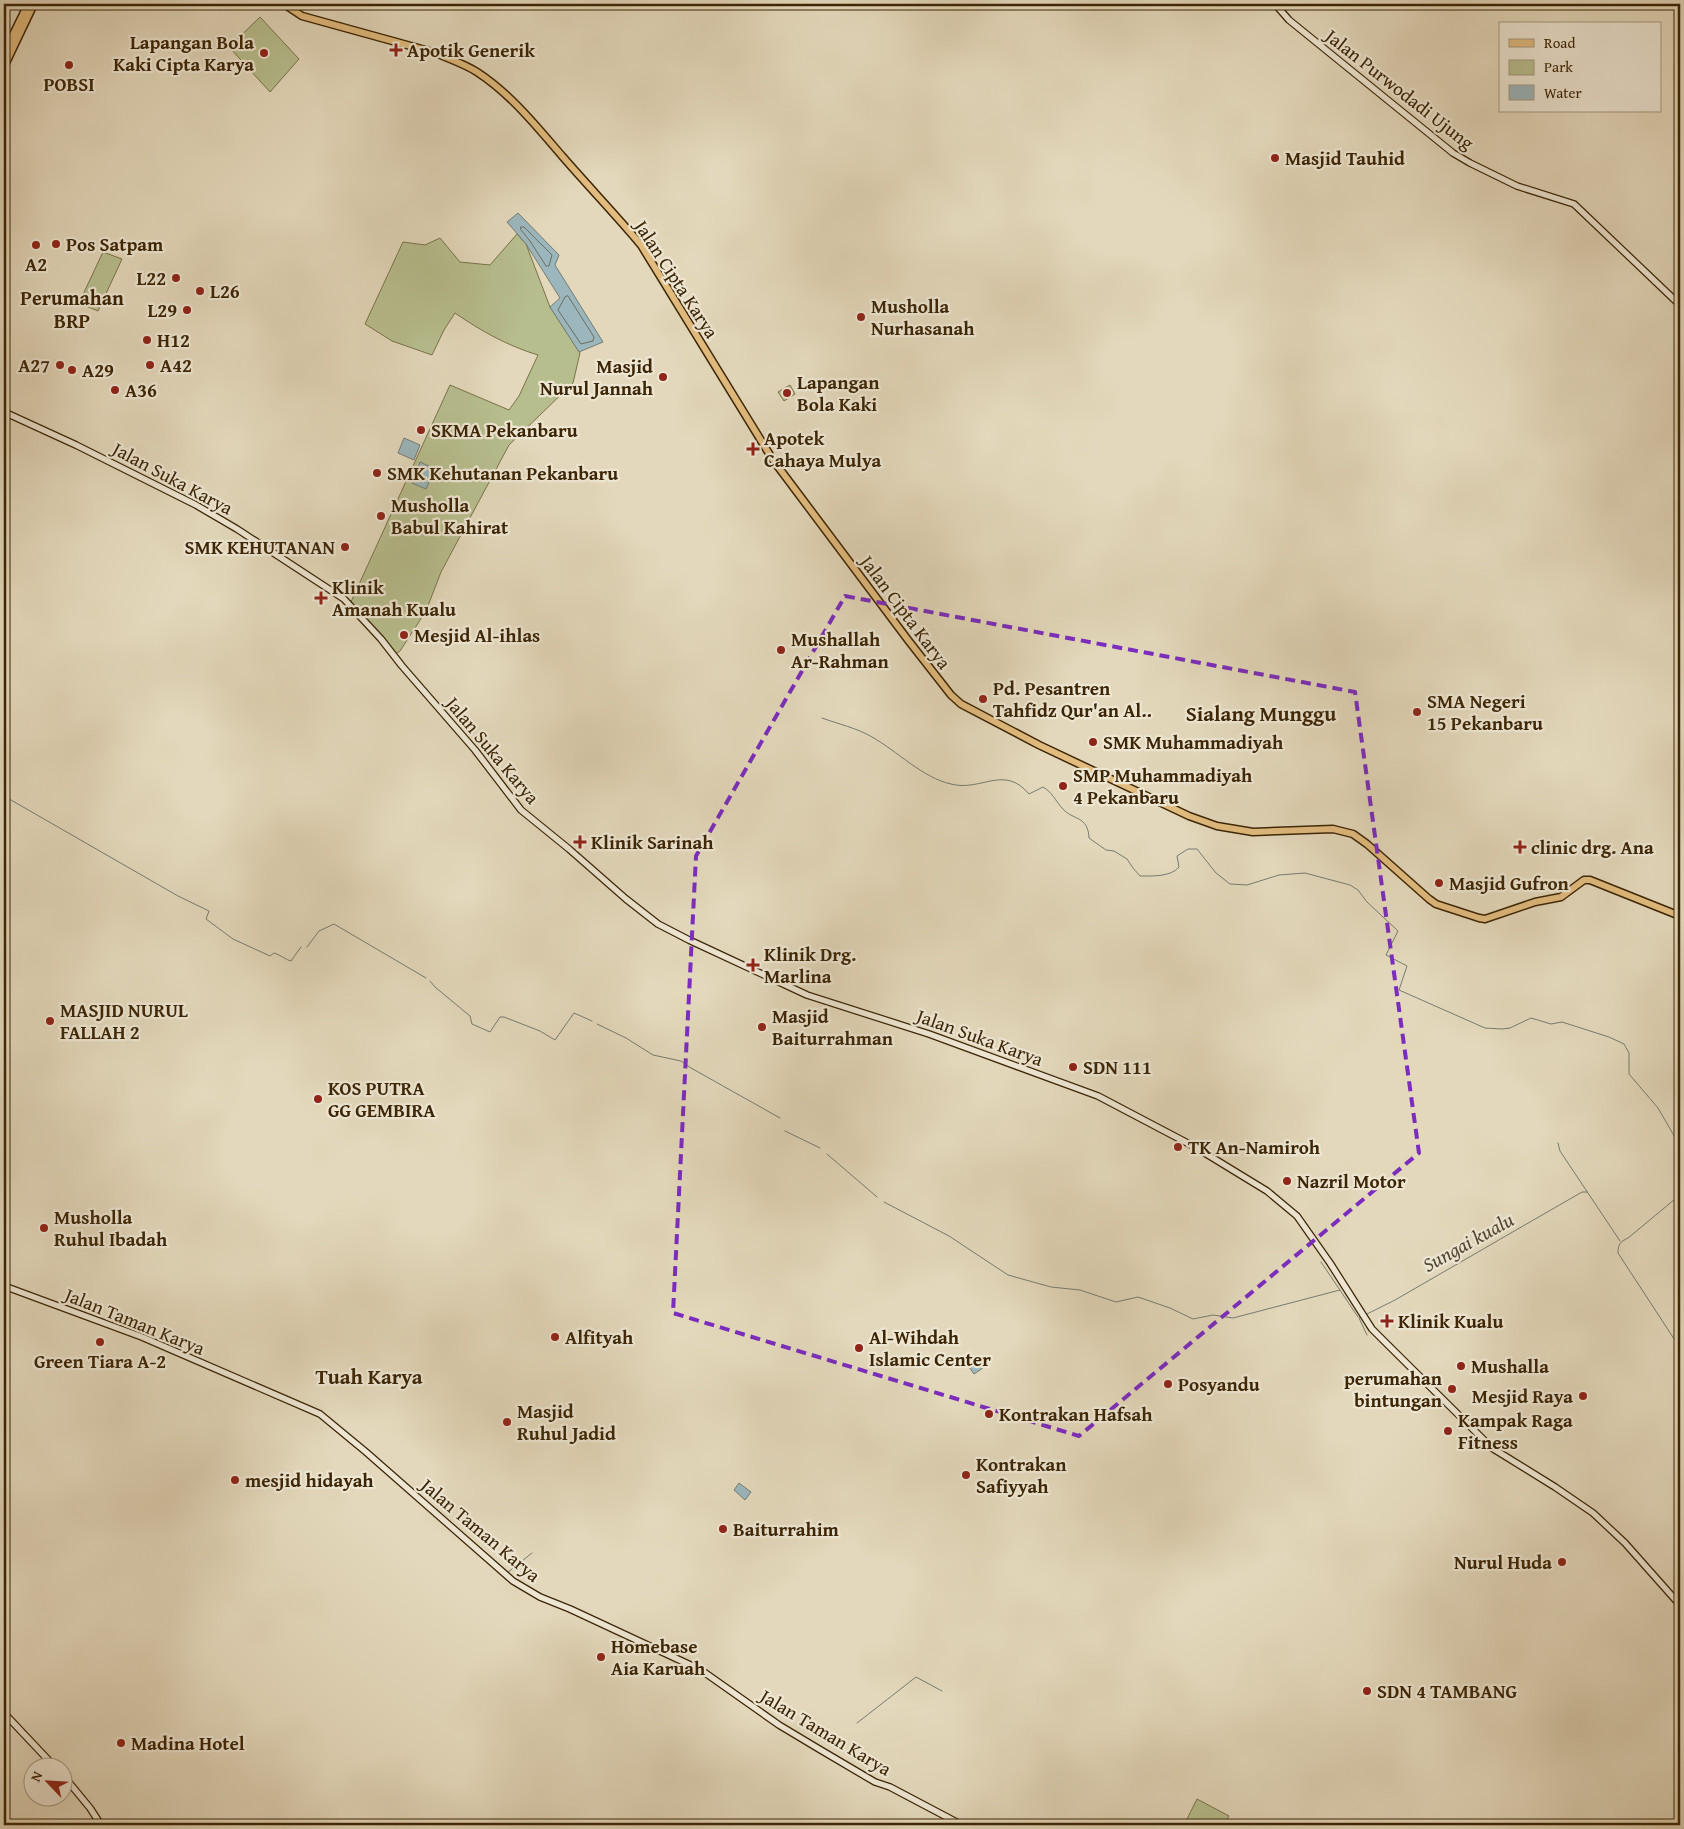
<svg xmlns="http://www.w3.org/2000/svg" width="1684" height="1829" font-family="'Gentium Book Plus',serif">
<style>
.green{fill:#b7be8e;stroke:#7a724a}
.water{fill:#9bb6bc;stroke:#757c73}
.lines{fill:none;stroke-linecap:round;stroke-linejoin:round}
.shore{stroke:#6c6e60;stroke-width:1}
.stream{stroke:#757c73;stroke-width:1}
.secondary-casing{stroke:#3c2505;stroke-width:8}
.primary-casing{stroke:#3c2505;stroke-width:9}
.secondary{stroke:#ede6d3;stroke-width:5.5}
.primary{stroke:#e2bc7e;stroke-width:6}
.marked{fill:none;stroke:#7b2cbf;stroke-width:4;stroke-dasharray:10 6;stroke-linejoin:round}
.poi-dot{fill:#8f2418;stroke:#ede6d3;stroke-width:2}
.labels{text-anchor:middle;stroke-width:4.5;stroke-linejoin:round;paint-order:stroke}
.poi-label{font-size:19px;font-weight:bold;fill:#3c2505;stroke:#ede6d3;text-anchor:start}
.street-label{font-size:19px;fill:#3c2505;stroke:#ede6d3}
.neighbourhood-label{font-size:20px;font-weight:bold;fill:#3c2505;stroke:#ede6d3}
.water-label{font-size:20px;font-style:italic;fill:#544933;stroke:#ede6d3}
.quarter-label{font-size:21px;font-weight:bold;fill:#3c2505;stroke:#ede6d3}
</style>
<rect width="100%" height="100%" fill="#e3d8bb"/>
<filter id="stains"><feTurbulence type="fractalNoise" baseFrequency=".004" numOctaves="4"/><feColorMatrix values="0 0 0 0 .2 0 0 0 0 .09 0 0 0 0 .02 0 0 0 .5 -.17"/></filter>
<radialGradient id="worn" r=".72"><stop offset=".6" stop-color="#630" stop-opacity="0"/><stop offset="1" stop-color="#630" stop-opacity=".3"/></radialGradient>
<!-- green -->
<path class="green" d="M260,17L299,59L270,92L229,47Z
M517,234L526,244L550,307L580,353L573,383L509,445L441,572L426,611L400,651L394,655L350,604L450,385L509,410L519,396L538,355C508,346 481,331 455,313L444,330L432,355L392,341L365,324L403,242L425,245L440,238L460,262L490,265Z
M103,252L122,259L98,311L79,303Z
M790,385L795,394L784,401L778,392Z
M1197,1799L1229,1816L1224,1825H1184Z"/>
<!-- water -->
<path class="water" d="M518,213L559,255L555,265L603,342L579,352L550,307L560,298L526,244L507,222Z
M404,438L420,445L414,460L398,453Z
M420,462L435,469L426,489L412,483Z
M974,1360L983,1368L974,1374L969,1367Z
M739,1483L751,1492L745,1500L734,1490Z"/>
<g class="lines">
<!-- shore -->
<path class="shore" d="M521,227H524L552,255L549,266H546L530,241L521,230Z
M568,296L594,337L593,341L581,344L558,310L565,297Z"/>
<!-- stream -->
<path class="stream" d="M822,718C838,724 857,728 872,737C897,751 923,778 951,784C981,792 1004,764 1029,794L1043,787C1052,792 1055,800 1062,808C1073,821 1088,815 1089,838L1106,850L1114,851L1127,859L1133,868L1140,876C1152,876 1171,877 1179,867L1177,856L1188,849H1197L1216,873L1230,884L1247,885L1279,875L1305,873L1350,885L1358,890L1367,902L1398,931L1386,955L1407,966L1399,990L1485,1028L1502,1029L1510,1028L1531,1018L1551,1024L1562,1022L1609,1037L1624,1044L1629,1053V1074L1658,1108L1680,1146
M4,796L178,896L209,911L206,919L233,939L270,956L274,953C281,955 286,960 291,961L301,947
M307,947L319,931L334,924L426,978
M430,981L435,987L470,1016L472,1024L490,1032L500,1017H504L540,1031L555,1040L574,1013L592,1021
M597,1024L626,1038L653,1055L681,1061L691,1068L780,1118
M785,1131L820,1148
M1558,1143L1560,1151L1620,1241
M827,1154L877,1197
M1680,1195L1628,1238C1620,1242 1618,1244 1618,1253L1680,1348
M884,1202L949,1236L1008,1275L1051,1287L1080,1290L1116,1302L1138,1297L1170,1308L1193,1319L1213,1315L1233,1318L1340,1290
M1321,1262L1358,1317
M1365,1315L1395,1300L1582,1192H1587
M1362,1317L1359,1318L1367,1335
M507,1573L532,1553
M512,1576L521,1583
M857,1723L916,1677L942,1691"/>
<!-- secondary casing -->
<g class="secondary-casing">
<path id="secondary" d="M1275,4L1289,20L1453,153L1470,163L1517,186L1574,204L1680,305
M4,412L76,445L196,505L237,529L344,599L381,639L402,666L475,750L521,810L569,849L626,899L658,924L689,940L807,995L929,1034L1098,1096L1195,1147L1267,1191L1297,1216L1330,1263L1372,1329L1385,1342L1492,1448L1555,1487L1593,1513L1625,1543L1680,1605
M4,1286L142,1337L320,1414L366,1452L513,1581L540,1597L570,1609L701,1670L779,1725L819,1749L875,1782L890,1787L962,1825
M4,1713L54,1766
M62,1774L90,1808L101,1825"/>
</g>
<!-- primary casing -->
<g class="primary-casing">
<path id="primary" d="M284,4L302,16L436,53C449,59 465,64 477,72C511,94 537,127 563,157C589,187 616,215 641,245L773,460L908,640L951,695L961,704L1039,745L1189,816L1217,826L1253,832L1333,829L1353,834L1367,844L1429,899L1436,904L1479,918L1485,919L1535,902L1561,897L1584,880H1590L1680,916
M4,53L28,4
M4,67L34,4"/>
</g>
<!-- secondary -->
<use href="#secondary" class="secondary"/>
<!-- primary -->
<use href="#primary" class="primary"/>
</g>
<!-- marked area -->
<path class="marked" d="M845,596L1355,692L1419,1153L1079,1436L673,1313L696,856Z"/>
<!-- markers -->
<g class="poi-dot">
<path d="M393.5 42.5h5v5h5v5h-5v5h-5v-5h-5v-5h5z"/>
<circle cx="264" cy="53" r="5"/>
<circle cx="69" cy="65" r="5"/>
<circle cx="1275" cy="158" r="5"/>
<circle cx="56" cy="244" r="5"/>
<circle cx="36" cy="245" r="5"/>
<circle cx="176" cy="278" r="5"/>
<circle cx="200" cy="291" r="5"/>
<circle cx="187" cy="310" r="5"/>
<circle cx="861" cy="317" r="5"/>
<circle cx="147" cy="340" r="5"/>
<circle cx="60" cy="365" r="5"/>
<circle cx="150" cy="365" r="5"/>
<circle cx="72" cy="370" r="5"/>
<circle cx="663" cy="377" r="5"/>
<circle cx="115" cy="390" r="5"/>
<circle cx="787" cy="393" r="5"/>
<circle cx="421" cy="430" r="5"/>
<path d="M750.5 441.5h5v5h5v5h-5v5h-5v-5h-5v-5h5z"/>
<circle cx="377" cy="473" r="5"/>
<circle cx="381" cy="516" r="5"/>
<circle cx="345" cy="547" r="5"/>
<path d="M318.5 590.5h5v5h5v5h-5v5h-5v-5h-5v-5h5z"/>
<circle cx="404" cy="635" r="5"/>
<circle cx="781" cy="650" r="5"/>
<circle cx="983" cy="699" r="5"/>
<circle cx="1417" cy="712" r="5"/>
<circle cx="1093" cy="742" r="5"/>
<circle cx="1063" cy="786" r="5"/>
<path d="M577.5 834.5h5v5h5v5h-5v5h-5v-5h-5v-5h5z"/>
<path d="M1517.5 839.5h5v5h5v5h-5v5h-5v-5h-5v-5h5z"/>
<circle cx="1439" cy="883" r="5"/>
<path d="M750.5 957.5h5v5h5v5h-5v5h-5v-5h-5v-5h5z"/>
<circle cx="50" cy="1021" r="5"/>
<circle cx="762" cy="1027" r="5"/>
<circle cx="1073" cy="1067" r="5"/>
<circle cx="318" cy="1099" r="5"/>
<circle cx="1178" cy="1147" r="5"/>
<circle cx="1287" cy="1181" r="5"/>
<circle cx="44" cy="1228" r="5"/>
<path d="M1384.5 1313.5h5v5h5v5h-5v5h-5v-5h-5v-5h5z"/>
<circle cx="555" cy="1337" r="5"/>
<circle cx="100" cy="1342" r="5"/>
<circle cx="859" cy="1348" r="5"/>
<circle cx="1461" cy="1366" r="5"/>
<circle cx="1168" cy="1384" r="5"/>
<circle cx="1452" cy="1389" r="5"/>
<circle cx="1583" cy="1396" r="5"/>
<circle cx="989" cy="1414" r="5"/>
<circle cx="507" cy="1422" r="5"/>
<circle cx="1448" cy="1431" r="5"/>
<circle cx="966" cy="1475" r="5"/>
<circle cx="235" cy="1480" r="5"/>
<circle cx="723" cy="1529" r="5"/>
<circle cx="1562" cy="1562" r="5"/>
<circle cx="601" cy="1657" r="5"/>
<circle cx="1367" cy="1691" r="5"/>
<circle cx="121" cy="1743" r="5"/>
</g>
<g class="labels">
<!-- poi labels -->
<g class="poi-label">
<text x="254" y="49" text-anchor="end">Lapangan Bola<tspan x="254" dy="22">Kaki Cipta Karya</tspan></text>
<text x="407" y="57">Apotik Generik</text>
<text x="69" y="91" text-anchor="middle">POBSI</text>
<text x="1285" y="165">Masjid Tauhid</text>
<text x="66" y="251">Pos Satpam</text>
<text x="36" y="271" text-anchor="middle">A2</text>
<text x="166" y="285" text-anchor="end">L22</text>
<text x="210" y="298">L26</text>
<text x="871" y="313">Musholla<tspan x="871" dy="22">Nurhasanah</tspan></text>
<text x="177" y="317" text-anchor="end">L29</text>
<text x="157" y="347">H12</text>
<text x="50" y="372" text-anchor="end">A27</text>
<text x="160" y="372">A42</text>
<text x="653" y="373" text-anchor="end">Masjid<tspan x="653" dy="22">Nurul Jannah</tspan></text>
<text x="82" y="377">A29</text>
<text x="797" y="389">Lapangan<tspan x="797" dy="22">Bola Kaki</tspan></text>
<text x="125" y="397">A36</text>
<text x="431" y="437">SKMA Pekanbaru</text>
<text x="764" y="445">Apotek<tspan x="764" dy="22">Cahaya Mulya</tspan></text>
<text x="387" y="480">SMK Kehutanan Pekanbaru</text>
<text x="391" y="512">Musholla<tspan x="391" dy="22">Babul Kahirat</tspan></text>
<text x="335" y="554" text-anchor="end">SMK KEHUTANAN</text>
<text x="332" y="594">Klinik<tspan x="332" dy="22">Amanah Kualu</tspan></text>
<text x="414" y="642">Mesjid Al-ihlas</text>
<text x="791" y="646">Mushallah<tspan x="791" dy="22">Ar-Rahman</tspan></text>
<text x="993" y="695">Pd. Pesantren<tspan x="993" dy="22">Tahfidz Qur'an Al..</tspan></text>
<text x="1427" y="708">SMA Negeri<tspan x="1427" dy="22">15 Pekanbaru</tspan></text>
<text x="1103" y="749">SMK Muhammadiyah</text>
<text x="1073" y="782">SMP Muhammadiyah<tspan x="1073" dy="22">4 Pekanbaru</tspan></text>
<text x="591" y="849">Klinik Sarinah</text>
<text x="1531" y="854">clinic drg. Ana</text>
<text x="1449" y="890">Masjid Gufron</text>
<text x="764" y="961">Klinik Drg.<tspan x="764" dy="22">Marlina</tspan></text>
<text x="60" y="1017">MASJID NURUL<tspan x="60" dy="22">FALLAH 2</tspan></text>
<text x="772" y="1023">Masjid<tspan x="772" dy="22">Baiturrahman</tspan></text>
<text x="1083" y="1074">SDN 111</text>
<text x="328" y="1095">KOS PUTRA<tspan x="328" dy="22">GG GEMBIRA</tspan></text>
<text x="1188" y="1154">TK An-Namiroh</text>
<text x="1297" y="1188">Nazril Motor</text>
<text x="54" y="1224">Musholla<tspan x="54" dy="22">Ruhul Ibadah</tspan></text>
<text x="1398" y="1328">Klinik Kualu</text>
<text x="565" y="1344">Alfityah</text>
<text x="869" y="1344">Al-Wihdah<tspan x="869" dy="22">Islamic Center</tspan></text>
<text x="100" y="1368" text-anchor="middle">Green Tiara A-2</text>
<text x="1471" y="1373">Mushalla</text>
<text x="1442" y="1385" text-anchor="end">perumahan<tspan x="1442" dy="22">bintungan</tspan></text>
<text x="1178" y="1391">Posyandu</text>
<text x="1573" y="1403" text-anchor="end">Mesjid Raya</text>
<text x="517" y="1418">Masjid<tspan x="517" dy="22">Ruhul Jadid</tspan></text>
<text x="999" y="1421">Kontrakan Hafsah</text>
<text x="1458" y="1427">Kampak Raga<tspan x="1458" dy="22">Fitness</tspan></text>
<text x="976" y="1471">Kontrakan<tspan x="976" dy="22">Safiyyah</tspan></text>
<text x="245" y="1487">mesjid hidayah</text>
<text x="733" y="1536">Baiturrahim</text>
<text x="1552" y="1569" text-anchor="end">Nurul Huda</text>
<text x="611" y="1653">Homebase<tspan x="611" dy="22">Aia Karuah</tspan></text>
<text x="1377" y="1698">SDN 4 TAMBANG</text>
<text x="131" y="1750">Madina Hotel</text>
</g>
<!-- street labels -->
<g class="street-label">
<text transform="translate(1400 89) rotate(38)" y="7">Jalan Purwodadi Ujung</text>
<text transform="translate(677 279) rotate(57)" y="7">Jalan Cipta Karya</text>
<text transform="translate(173 478) rotate(28)" y="7">Jalan Suka Karya</text>
<text transform="translate(906 612) rotate(53)" y="7">Jalan Cipta Karya</text>
<text transform="translate(493 750) rotate(50)" y="7">Jalan Suka Karya</text>
<text transform="translate(980 1037) rotate(20)" y="7">Jalan Suka Karya</text>
<text transform="translate(135 1321) rotate(22)" y="7">Jalan Taman Karya</text>
<text transform="translate(481 1530) rotate(40)" y="7">Jalan Taman Karya</text>
<text transform="translate(826 1732) rotate(31)" y="7">Jalan Taman Karya</text>
</g>
<!-- neighbourhood labels -->
<g class="neighbourhood-label">
<text x="72" y="305">Perumahan<tspan x="72" dy="23">BRP</tspan></text>
</g>
<!-- water labels -->
<g class="water-label">
<text transform="translate(1468 1242) rotate(-29)" y="7">Sungai kualu</text>
</g>
<!-- quarter labels -->
<g class="quarter-label">
<text x="1261" y="721">Sialang Munggu</text>
<text x="369" y="1384">Tuah Karya</text>
</g>
</g>
<!-- margin -->
<rect width="1684" height="1829" fill="none" stroke="#e3d8bb" stroke-width="20"/>
<rect x="5" y="5" width="1674" height="1819" fill="none" stroke="#3c2505" stroke-width="2.5"/>
<rect x="10" y="10" width="1664" height="1809" fill="none" stroke="#3c2505"/>
<!-- legend -->
<rect x="1499" y="22" width="162" height="90" fill="#ede6d3" stroke="#a69981"/>
<rect x="1509" y="39" width="25" height="8" fill="#e2bc7e" stroke="#a69981"/>
<text x="1544" y="48" font-size="15" fill="#3c2505">Road</text>
<rect x="1509" y="60" width="25" height="15" fill="#b7be8e" stroke="#a69981"/>
<text x="1544" y="72" font-size="15" fill="#3c2505">Park</text>
<rect x="1509" y="85" width="25" height="15" fill="#9bb6bc" stroke="#a69981"/>
<text x="1544" y="98" font-size="15" fill="#3c2505">Water</text>
<!-- north arrow -->
<g transform="translate(48 1782) rotate(295)"><circle r="24" fill="#ede6d3" stroke="#a69981"/>
<path d="M0-4L9 19L0 12L-9 19Z" fill="#8f2418"/>
<text y="-8" font-size="14" font-weight="bold" text-anchor="middle" fill="#3c2505">N</text>
</g>
<rect width="100%" height="100%" filter="url(#stains)"/>
<rect width="100%" height="100%" fill="url(#worn)"/>
</svg>
